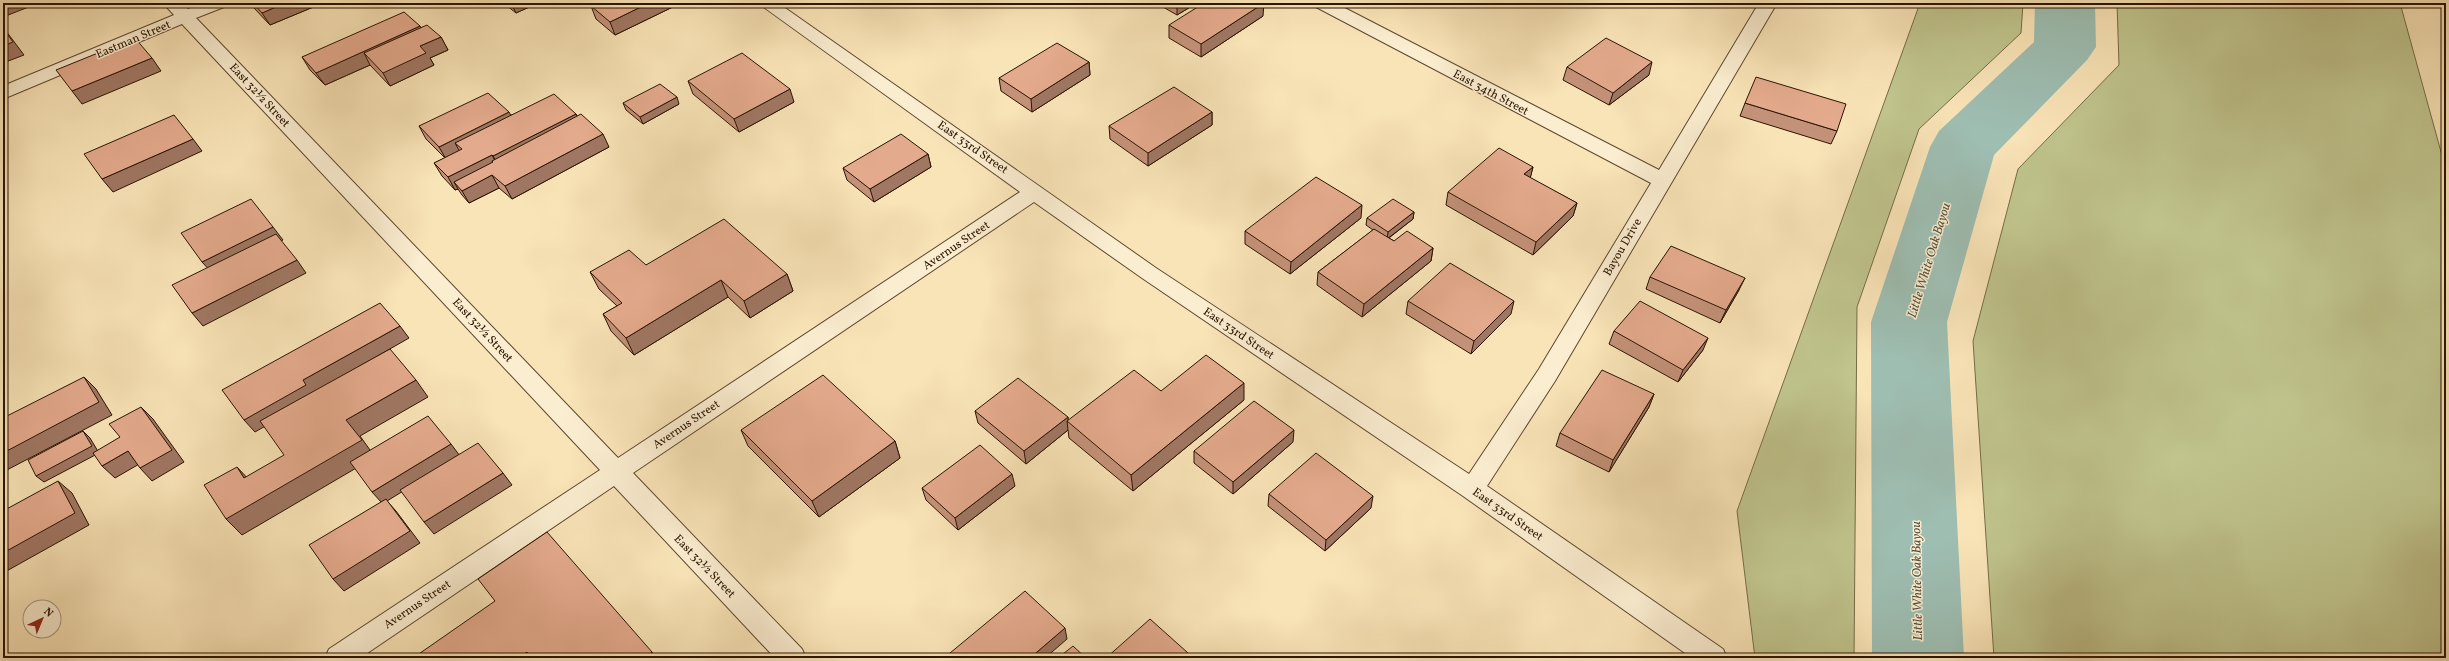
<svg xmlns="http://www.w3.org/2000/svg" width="2449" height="661" font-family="Vollkorn,serif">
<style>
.green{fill:#c0c48d;stroke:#756c46}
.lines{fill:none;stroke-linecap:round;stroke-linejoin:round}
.river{fill:#9ebeb2;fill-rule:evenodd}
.street-casing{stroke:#5e482e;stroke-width:2}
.street{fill:#fbedd0;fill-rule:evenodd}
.wall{fill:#c49279;stroke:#2a1400}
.shaded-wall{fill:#a07763;stroke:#2a1400}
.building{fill:#e4aa8d;stroke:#2a1400}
.labels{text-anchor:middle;stroke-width:3;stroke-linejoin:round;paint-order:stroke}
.street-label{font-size:12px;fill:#2a1400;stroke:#fbedd0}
.water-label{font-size:13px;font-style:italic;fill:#53503e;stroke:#fbedd0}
</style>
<rect width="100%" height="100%" fill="#f9e4b7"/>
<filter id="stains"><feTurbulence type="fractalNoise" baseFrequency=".005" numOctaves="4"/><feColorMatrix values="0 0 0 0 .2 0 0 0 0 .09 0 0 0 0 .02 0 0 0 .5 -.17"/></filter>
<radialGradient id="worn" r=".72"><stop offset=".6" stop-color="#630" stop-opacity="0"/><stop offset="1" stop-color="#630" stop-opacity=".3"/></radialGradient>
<!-- green -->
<path class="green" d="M1920,3H2023L2021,33L1919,129L1857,307L1854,658H1755L1737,511Z
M2117,3H2400L2446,170V658H1994L1973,341L2018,169L2119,65Z"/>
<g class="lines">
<!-- river -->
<path class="river" d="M2035,3H2095L2096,47L2087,60L1994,155L1947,322L1964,658H1872L1871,322L1930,147L1939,131L2034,42Z"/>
<!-- street casing -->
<g class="street-casing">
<path id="street" d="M163,3H182L188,9L203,3H227L224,7L196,18L618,458L1020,192L758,3H778L1156,268L1469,474L1539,369L1651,183L1316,7L1313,3H1335L1659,170L1759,3H1777L1555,381L1487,486L1723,649L1727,658H1692L1463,496L1142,278L1034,202L633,473L802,649L806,658H775L614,486L360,658H325L329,649L600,470L182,24L3,99V86L174,15Z"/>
</g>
<!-- street -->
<use href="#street" class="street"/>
</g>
<!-- wall -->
<path class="wall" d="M250,3H323L270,25L254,8Z
M505,3H538L516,13L506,5Z
M681,3L615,35L596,19L591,6Z
M1156,3H1197L1177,15Z
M1263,16L1201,57L1169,38V25Z
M420,26L421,28L441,37L448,50L430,58L434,65L390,86L370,65L325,85L310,70L302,57Z
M1089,62L1090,75L1032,112L1001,91L999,78Z
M1567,67L1649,75L1609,105L1563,80Z
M688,81L794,102L739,132L693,94Z
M623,103L679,104L643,124L626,110Z
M1745,103L1837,131L1831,144L1740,116Z
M1212,112V125L1148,166L1110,139L1109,126Z
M576,114L577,116L609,147L512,199L499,188L469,203L462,195L458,189L455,190L442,176L434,163L445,158L426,139L419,126L511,115Z
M928,154L931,167L874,202L847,180L843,168Z
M1533,167L1530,178L1577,203L1573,216L1533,255L1446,205L1448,192Z
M1414,212L1413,219L1389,238L1394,241L1433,248L1431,261L1362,317L1317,285L1318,272L1373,230L1366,225L1367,218Z
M1361,218L1290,274L1245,244V231Z
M646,265L787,274L793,291L750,318L728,297L634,355L611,331L603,314L617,306L599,289L590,272Z
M1650,277L1739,290L1720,323L1646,289Z
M1408,301L1511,314L1471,354L1406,314Z
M1614,331L1703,350L1678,382L1609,344Z
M1161,391L1244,400L1133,491L1069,438L1068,430L1026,464L978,423L975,411L1068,417V421Z
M1654,394L1649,407L1609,472L1556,446L1560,433Z
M741,430L895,441L900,458L819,517L748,446Z
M1293,442L1233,494L1194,463V451Z
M1015,486L958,530L926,500L922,488Z
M1269,494L1371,508L1325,551L1268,506Z"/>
<!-- shaded-wall -->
<path class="shaded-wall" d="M3,3H39L3,17Z
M285,3H323L270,25L262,13Z
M511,3H538L516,13Z
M562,3H567L563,5Z
M649,3H681L615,35L610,22Z
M1177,3H1197L1177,15Z
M1264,3L1263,16L1201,57V44Z
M420,26L427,39L364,53L370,65L325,85L316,73Z
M3,27L24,55L3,63Z
M441,37L448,50L430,58L434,65L390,86L383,73L420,46Z
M152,58L161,71L82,104L72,91Z
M1089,62L1090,75L1032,112L1031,99Z
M1652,62L1649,75L1609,105L1613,93Z
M790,89L794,102L739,132L734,119Z
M677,97L679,104L643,124L640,117Z
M509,112L516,125L455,143L460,152L446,159L439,147Z
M1212,112V125L1148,166V153Z
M576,114L582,127L500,169L493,156Z
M603,134L609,147L512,199L505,186Z
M193,139L202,151L113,192L102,179Z
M928,154L931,167L874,202L870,189Z
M492,155L499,168L492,161L496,169L454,182L458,189L455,190L448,177Z
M1533,167L1530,179L1524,174Z
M492,175L499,188L469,203L462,191Z
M1577,203L1573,216L1533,255L1536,242Z
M1362,205L1361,218L1290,274L1291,262Z
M1414,212L1413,219L1387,239L1388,232Z
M273,227L283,240L213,274L202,262Z
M1433,248L1431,261L1362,317L1364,304Z
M297,260L306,273L203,326L192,313Z
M787,274L793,291L750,318L744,301Z
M1745,278L1739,290L1720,323L1726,310Z
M721,280L728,297L634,355L626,338Z
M1514,301L1511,314L1471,354L1474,341Z
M400,326L409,338L313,393L316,397L255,432L244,420L303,380Z
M1708,338L1703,350L1678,382L1683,370Z
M84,377L96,389L112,415L3,472V453Z
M416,380L428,397L360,436L375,457L242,535L226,519L346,420Z
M3,381L6,386L3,388Z
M1244,383V400L1133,491L1131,475Z
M1654,394L1649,407L1609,472L1613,460Z
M141,407L153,419L184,462L152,481L140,468Z
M1068,417V422L1067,421L1068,430L1026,464L1024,451Z
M1294,430L1293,442L1233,494V482Z
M83,431L90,438L99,453L44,482L36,476Z
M895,441L900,458L819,517L812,501Z
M451,444L460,456L387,501L396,511L420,543L344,591L333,579L382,503L372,492Z
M128,451L141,463L115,478L102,466Z
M237,467L252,483L244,478Z
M503,473L512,485L434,534L424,522Z
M1012,474L1015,486L958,530L955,518Z
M58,481L72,493L89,525L3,573V553Z
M1373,496L1371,508L1325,551L1326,540Z
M1065,628L1067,639L1045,658H1030Z
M527,652L532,658H519Z
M652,652L656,658H645Z
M1188,653L1189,658H1183Z"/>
<!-- building -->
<path class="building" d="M253,3H285L262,13Z
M598,3H649L610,22L591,6Z
M1204,3H1264L1201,44L1169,25Z
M404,12L420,26L316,73L302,57Z
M427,25L441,37L420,46L426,53L383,73L364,53Z
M3,28L13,42L3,46Z
M135,38L152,58L72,91L56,70Z
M1606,38L1652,62L1613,93L1567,67Z
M1057,43L1089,62L1031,99L999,78Z
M742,53L790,89L734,119L688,81Z
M1756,77L1846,104L1837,131L1745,103Z
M660,84L677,97L640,117L623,103Z
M1174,87L1212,112L1148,153L1109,126Z
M488,93L509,112L439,147L419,126Z
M554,94L576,114L493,156L492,155L448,177L434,163L462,149L455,143Z
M581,114L603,134L505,186L492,175L462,191L454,182L493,162L492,161Z
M174,115L193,139L102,179L84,154Z
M901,134L928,154L870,189L843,168Z
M1499,148L1533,167L1524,174L1577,203L1536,242L1448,192Z
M1316,177L1362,205L1291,262L1245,231Z
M251,199L273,227L202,262L181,233Z
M1393,199L1414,212L1388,232L1367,218Z
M724,219L787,274L744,301L721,280L626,338L603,314L622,303L590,272L629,250L646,265Z
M1374,229L1394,241L1407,231L1433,248L1364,304L1318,272Z
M276,234L297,260L192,313L172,285Z
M1671,246L1745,278L1726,310L1650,277Z
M1450,263L1514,301L1474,341L1408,301Z
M1640,301L1708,338L1683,370L1614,331Z
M380,303L400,326L303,380L306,385L244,420L222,390Z
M390,349L416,380L346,420L362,440L226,519L204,485L237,467L244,478L284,455L260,421Z
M1206,355L1244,383L1131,475L1067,421L1134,370L1161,391Z
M1602,370L1654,394L1613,460L1560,433Z
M823,375L895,441L812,501L741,430Z
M84,377L99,402L3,453V418Z
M1018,378L1068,417L1024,451L975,411Z
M1254,401L1294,430L1233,482L1194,451Z
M141,407L172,450L140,468L128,451L102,466L93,453L120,437L109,424Z
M428,416L451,444L372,492L350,462Z
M83,431L92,446L36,476L28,460Z
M478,443L503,473L424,522L400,490Z
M980,445L1012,474L955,518L922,488Z
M1316,453L1373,496L1326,540L1269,494Z
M58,481L75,513L3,553V511Z
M386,499L410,531L333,579L309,545Z
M547,532L652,652L645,658H532L527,652L519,658H413L495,601L478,579Z
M1025,591L1065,628L1030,658H944Z
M1150,619L1188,653L1183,658H1106Z
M1073,646L1086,658H1058Z"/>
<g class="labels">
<!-- street labels -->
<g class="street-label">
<text transform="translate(133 39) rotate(-23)" y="4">Eastman Street</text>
<text transform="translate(1491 92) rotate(28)" y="4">East 34th Street</text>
<text transform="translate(260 95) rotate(47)" y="4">East 32½ Street</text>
<text transform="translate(973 147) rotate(35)" y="4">East 33rd Street</text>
<text transform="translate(956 245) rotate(-34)" y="4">Avernus Street</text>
<text transform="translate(1622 247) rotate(-60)" y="4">Bayou Drive</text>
<text transform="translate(483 330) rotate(47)" y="4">East 32½ Street</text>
<text transform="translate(1239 333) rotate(34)" y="4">East 33rd Street</text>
<text transform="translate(686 424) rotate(-34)" y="4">Avernus Street</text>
<text transform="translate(1508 514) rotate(35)" y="4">East 33rd Street</text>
<text transform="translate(705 566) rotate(46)" y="4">East 32½ Street</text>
<text transform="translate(417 604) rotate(-34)" y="4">Avernus Street</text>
</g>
<!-- water labels -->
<g class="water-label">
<text transform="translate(1928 260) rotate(-73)" y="5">Little White Oak Bayou</text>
<text transform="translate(1916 581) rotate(-91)" y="5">Little White Oak Bayou</text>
</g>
</g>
<!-- margin -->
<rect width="2449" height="661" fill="none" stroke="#f9e4b7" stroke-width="16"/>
<rect x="4" y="4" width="2441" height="653" fill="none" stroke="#2a1400" stroke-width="2"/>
<rect x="8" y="8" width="2433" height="645" fill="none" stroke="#2a1400"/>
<!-- north arrow -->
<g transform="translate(42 619) rotate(44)"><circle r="19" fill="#fbedd0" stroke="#a7967d"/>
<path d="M0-3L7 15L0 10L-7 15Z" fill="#8f2418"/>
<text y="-6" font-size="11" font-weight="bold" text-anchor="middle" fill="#2a1400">N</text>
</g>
<rect width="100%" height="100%" filter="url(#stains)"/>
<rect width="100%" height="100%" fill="url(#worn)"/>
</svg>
